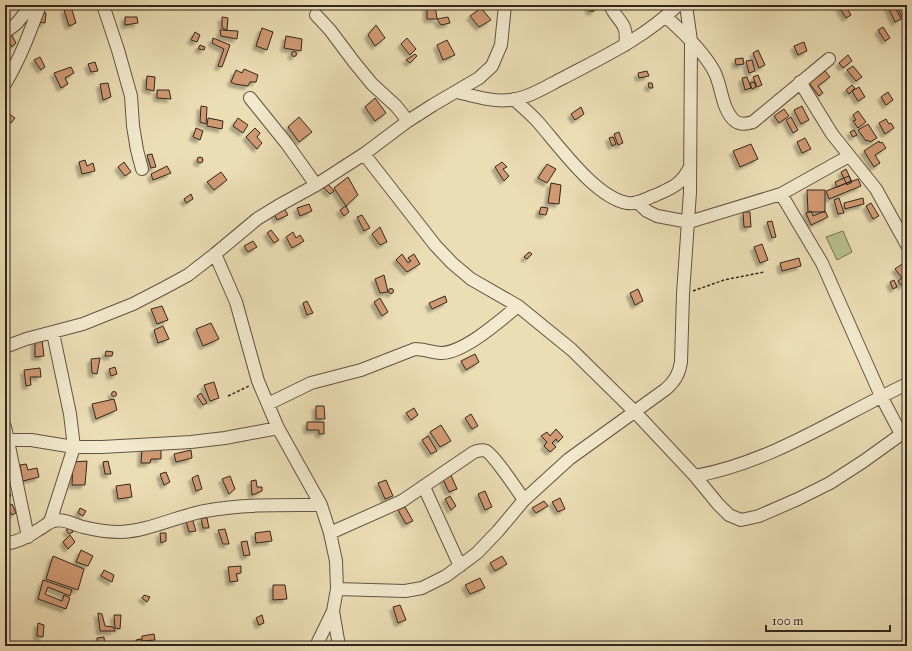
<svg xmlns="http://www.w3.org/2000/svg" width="912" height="651" font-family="'IM FELL Great Primer',serif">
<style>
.green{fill:#b9c08c;stroke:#767355}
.building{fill:#d19a73;stroke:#33261e;filter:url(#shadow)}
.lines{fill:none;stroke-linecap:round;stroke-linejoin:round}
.minor-casing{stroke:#615444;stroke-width:14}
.path{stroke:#33261e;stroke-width:1.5;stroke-dasharray:3 2;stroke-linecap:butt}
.minor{stroke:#f2e9ce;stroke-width:12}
</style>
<defs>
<filter id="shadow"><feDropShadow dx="-3.5" dy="3.5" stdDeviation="1" flood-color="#0004"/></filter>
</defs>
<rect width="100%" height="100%" fill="#ebddb4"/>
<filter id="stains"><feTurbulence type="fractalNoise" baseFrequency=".005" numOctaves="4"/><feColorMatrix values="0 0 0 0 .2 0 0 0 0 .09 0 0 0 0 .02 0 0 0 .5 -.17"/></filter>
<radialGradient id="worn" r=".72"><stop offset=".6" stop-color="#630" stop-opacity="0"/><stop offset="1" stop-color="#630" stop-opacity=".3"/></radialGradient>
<!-- green -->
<path class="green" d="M843,231L852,252L837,260L826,237Z"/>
<!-- building -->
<path class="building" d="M588.5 8a3.5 3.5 0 1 1 7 0a3.5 3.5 0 1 1-7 0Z
M427,5H435L437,19H427Z
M842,5H845L851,15L846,18L839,7Z
M894,5L901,19L895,22L888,7Z
M71,7L76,23L69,26L64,10Z
M902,7L906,15L902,17L898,9Z
M481,8L491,20L479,27L470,16Z
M40,12L46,13L45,23L39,22Z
M125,17H137L138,23L125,25Z
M222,17L228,18L227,30L222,28Z
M448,17L450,23L441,25L437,19Z
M376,25L385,38L375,46L368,35Z
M883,27L890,38L885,41L878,30Z
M262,28L273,32L267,50L256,46Z
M220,30L238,31L237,39L221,36Z
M10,32L16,43L12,47L5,36Z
M195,32L200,35L197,42L191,40Z
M286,36L302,39L301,51L284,48Z
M213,38L230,45L222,67L218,66L224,49L212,43Z
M407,38L416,49L410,55L401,44Z
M447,40L455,55L443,60L437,45Z
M5,42L10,49L5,53Z
M804,42L807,51L798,55L794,46Z
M200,45L205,47L204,50L198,49Z
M758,50L765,65L759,68L753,53Z
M291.5 54a2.5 2.5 0 1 1 5 0a2.5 2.5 0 1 1-5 0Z
M415,54L417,56L410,63L406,60Z
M848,55L852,61L843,68L839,63Z
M40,57L45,67L41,70L34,60Z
M743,58L744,64L736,65L735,59Z
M752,60L755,71L749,73L746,61Z
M95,62L98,71L91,72L88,64Z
M853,66L862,77L856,81L847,70Z
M71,67L74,73L65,78L68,84L61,88L54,73Z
M244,69L258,75L256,82H250L248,86L235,84L231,82L236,70L242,73Z
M647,71L649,76L639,78L638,73Z
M825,71L830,77L818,86L823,93L819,96L809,83Z
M758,75L762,85L757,87L753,77Z
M147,76L155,77L154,91L146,89Z
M747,77L751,88L745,90L742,78Z
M754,82L756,87L752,89L750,83Z
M108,83L111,97L103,100L100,84Z
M648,83H652L653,88H649Z
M852,85L855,88L849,94L846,90Z
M859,87L865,97L858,101L852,91Z
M157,90H169L171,99L157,98Z
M888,92L893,100L886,105L881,97Z
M375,98L386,113L375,121L365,107Z
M201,106L207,107L206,124L200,122Z
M802,106L809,120L801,124L794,110Z
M581,107L584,114L575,120L571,114Z
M784,109L789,116L779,123L774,116Z
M5,111L15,118L11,123L5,119Z
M858,111L866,122L858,128L853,121L856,120L853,115Z
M299,117L312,132L299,142L288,127Z
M791,117L798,130L793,133L786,120Z
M208,118L223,121L222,129L207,126Z
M238,118L248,125L243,133L233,126Z
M886,119L889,124L891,123L894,128L885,134L879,123Z
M868,124L877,138L870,142L868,140L866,141L858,130Z
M196,128L203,131L200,140L193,137Z
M255,128L260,133L257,137L262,143L257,149L246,137Z
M854,130L857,135L853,137L850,132Z
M619,132L623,143L618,145L614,134Z
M613,137L616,144L612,146L609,138Z
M805,138L811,149L802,153L797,142Z
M879,141L880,143L882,142L886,148L875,155L880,163L874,167L864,151Z
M751,144L758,159L740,167L733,151Z
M152,154L156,167L151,168L147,155Z
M197 160a3 3 0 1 1 6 0a3 3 0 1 1-6 0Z
M85,160L87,166L93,163L95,171L82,174L79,162Z
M124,162L131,172L125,176L118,167Z
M502,162L507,167L503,169L509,176L504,181L495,167Z
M547,164L556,169L547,183L538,178Z
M167,166L171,173L153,180L151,174Z
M846,169L852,182L847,185L841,172Z
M221,172L227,180L214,190L207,182Z
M849,176L851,181L837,187L835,182Z
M348,177L358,195L346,206L334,188Z
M858,179L861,186L829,199L826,191Z
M551,183L561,185L559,204L548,203Z
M328,184L334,191L330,194L324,188Z
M807,190H825V212H808Z
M191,194L193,199L186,203L184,199Z
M839,198L844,213L838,214L834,200Z
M863,198L864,204L845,209L844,203Z
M871,203L879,216L873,219L866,206Z
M309,204L312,211L300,216L297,208Z
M346,206L349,212L344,216L340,210Z
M541,207L548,208L546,215L539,214Z
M284,208L288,215L277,220L274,213Z
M811,211L813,216L825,211L828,217L811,225L806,213Z
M743,212H750L751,227H744Z
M362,215L370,228L364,231L357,217Z
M772,221L776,237L772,238L767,222Z
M380,227L387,242L380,245L372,234Z
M271,230L279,240L274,243L267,233Z
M293,232L296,238L300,235L304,241L292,248L286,237Z
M253,241L257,247L248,252L244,246Z
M762,244L768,260L760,263L754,247Z
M529,252L532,254L527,259L524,257Z
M402,254L408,263L411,261L408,258L414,254L420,264L407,272L396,260Z
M799,258L801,266L782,271L780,263Z
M902,264L907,271V282L902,286L898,281L902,278L895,269Z
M384,275L388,292L380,293L375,279Z
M894,280L897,287L893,289L890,282Z
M388.5 291a2.5 2.5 0 1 1 5 0a2.5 2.5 0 1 1-5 0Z
M638,289L643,301L635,305L630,293Z
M445,296L447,302L432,309L429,303Z
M380,298L388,312L382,316L374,302Z
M307,301L313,313L307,315L303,303Z
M162,306L168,320L157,324L151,309Z
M211,323L219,339L203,346L196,329Z
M163,326L169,339L158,343L154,330Z
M35,340H42L44,356L35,357Z
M106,351L113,352L112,356H105Z
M475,354L479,362L466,370L461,361Z
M100,358L97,374L92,373L91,359Z
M115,367L117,374L111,376L109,369Z
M40,368L41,377H30L31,385L26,386L24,370Z
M214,382L219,398L210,401L204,385Z
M111.5 394a2.5 2.5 0 1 1 5 0a2.5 2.5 0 1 1-5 0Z
M201,393L207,403L203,405L197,396Z
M114,399L117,410L96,419L92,404Z
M316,406H324L325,419H316Z
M414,408L418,415L411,420L406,413Z
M471,414L478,426L472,429L465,418Z
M307,422H324V434H319V430H307Z
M441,425L451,441L440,447L430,432Z
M556,429L563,437L558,442L556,439L552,443L556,447L550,452L544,446L547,442L541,436L547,432L550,436Z
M428,436L437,451L431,454L422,440Z
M142,449L161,450V459H151L150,463H141Z
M191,450L192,458L176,462L174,454Z
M87,461L85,485H72L73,462Z
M108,461L111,474H105L103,462Z
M26,464L28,470L37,468L39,477L23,481L20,465Z
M166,472L170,482L164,485L160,474Z
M450,473L457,489L449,492L442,477Z
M198,475L202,489L196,491L192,478Z
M230,476L235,489L229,494L222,479Z
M256,480L257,487H262V491L252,495L251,481Z
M386,480L393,496L385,499L378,483Z
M130,484L132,497L118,499L116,486Z
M8,489L11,496L5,498V490Z
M485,491L492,507L485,510L478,494Z
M450,496L456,506L451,510L445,499Z
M560,498L565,509L558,512L552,502Z
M544,501L548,506L536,513L532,508Z
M12,504L16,513L12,515L7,507Z
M405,507L413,521L406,524L398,510Z
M80,508L86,511L83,516L78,513Z
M192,518L196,531L189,532L186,521Z
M201,518H207L209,528H203Z
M70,528L73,532L69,534L66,530Z
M225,529L229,544H223L218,530Z
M270,531L272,541L256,543L255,533Z
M160,533H166V541L161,543Z
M70,535L75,542L68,549L63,542Z
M247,541L250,555L244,556L241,542Z
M81,550L93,556L88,566L76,562Z
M53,556L84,569L78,590L46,579Z
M502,556L507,564L495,571L490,563Z
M241,566V573L236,574L238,581L230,582L228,567Z
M104,570L114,575L112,582L101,576Z
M480,578L485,588L470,594L465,585Z
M43,580L72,590L70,596L48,587L45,594L62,601L64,595L70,598L66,609L38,599Z
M273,585H285L287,599L273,600Z
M144,595L150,597L147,602L142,598Z
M400,605L406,620L398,623L393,607Z
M98,613L102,614L105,626L113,627L115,631H100Z
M114,615H121L120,629L115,628Z
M262,615L264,623L259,625L256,618Z
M38,623L44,625L43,637L37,636Z
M154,634L155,640L142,641V636Z
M104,637L105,646H97V638Z
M141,639L144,646H138L136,640Z
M47,641L61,646H46Z
M236,642L237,646H225V645Z"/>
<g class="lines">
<!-- minor casing -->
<g class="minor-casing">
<path id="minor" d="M103,5L118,50L131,96L133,126L137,150L142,169
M610,5C617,22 629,22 625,45
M316,15L330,30L354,62L372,84L396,106L408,121
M666,17C683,32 705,53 715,73C722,88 722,110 735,121C741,125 746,124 753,122L829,59
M5,32L16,24L32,5
M800,82L832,134L876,189L907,245
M5,84C20,59 30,32 40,5
M457,92C474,96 492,102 510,100C529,98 547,86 563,78C605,56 644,38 678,5
M250,98L287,144L316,185
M514,99C522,107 531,114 538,122C559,146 595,197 627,203C636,205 647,198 656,195C673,187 681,185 690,167
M364,154L435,245L452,263L471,279L518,306L572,350L635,412L695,476L718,504L729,515L741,520L759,516L798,499L830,483L864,461L907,430
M781,194L822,263L881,396L901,434
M637,202L647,211L657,216L689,222L781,194L849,156
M215,254L236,302L258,381L278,428L321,505L330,533L336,561L337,589L333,611L316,646
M5,347L26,339L83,324L133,304L164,288L188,275L215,254L257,219L278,206L316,185L364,154L408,121L433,105L479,78L492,66L501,45L505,5
M268,404L311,383L361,370L415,349C424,349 434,353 442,353C465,352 501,320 518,306
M5,427L28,537
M8,440H31L74,447H102L191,442L225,438L278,428
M695,476C772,462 837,417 907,384
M424,487L460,566
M50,522L74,447L70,414L53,333
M330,533L402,501L474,452C478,451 482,449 486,451C493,454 518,491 524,500
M5,544C17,542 28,537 38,530C44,527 48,522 54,521C64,518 74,525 83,527C95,530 107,532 120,532C149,531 177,516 205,511C243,504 282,505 321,505
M337,589L405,591L422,588L446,576L477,553L498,531L524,500L569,459L666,389C675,381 679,374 681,362L683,294L690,192L691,41L686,5
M333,611L339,646"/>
</g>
<!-- path -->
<path class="path" d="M693,291L724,280L764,272
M228,396L249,386"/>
<!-- minor -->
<use href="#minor" class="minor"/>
</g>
<!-- margin -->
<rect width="912" height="651" fill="none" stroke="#ebddb4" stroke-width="20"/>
<rect x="6" y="6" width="900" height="639" fill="none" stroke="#33261e" stroke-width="2"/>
<rect x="10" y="10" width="892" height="631" fill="none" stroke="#33261e"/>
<!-- scale -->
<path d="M766 625v6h124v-6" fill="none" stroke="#33261e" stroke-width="2"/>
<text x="772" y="625" font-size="12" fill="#33261e" stroke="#f2e9ce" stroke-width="3" paint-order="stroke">100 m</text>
<rect width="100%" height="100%" filter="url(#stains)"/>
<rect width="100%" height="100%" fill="url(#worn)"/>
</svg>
